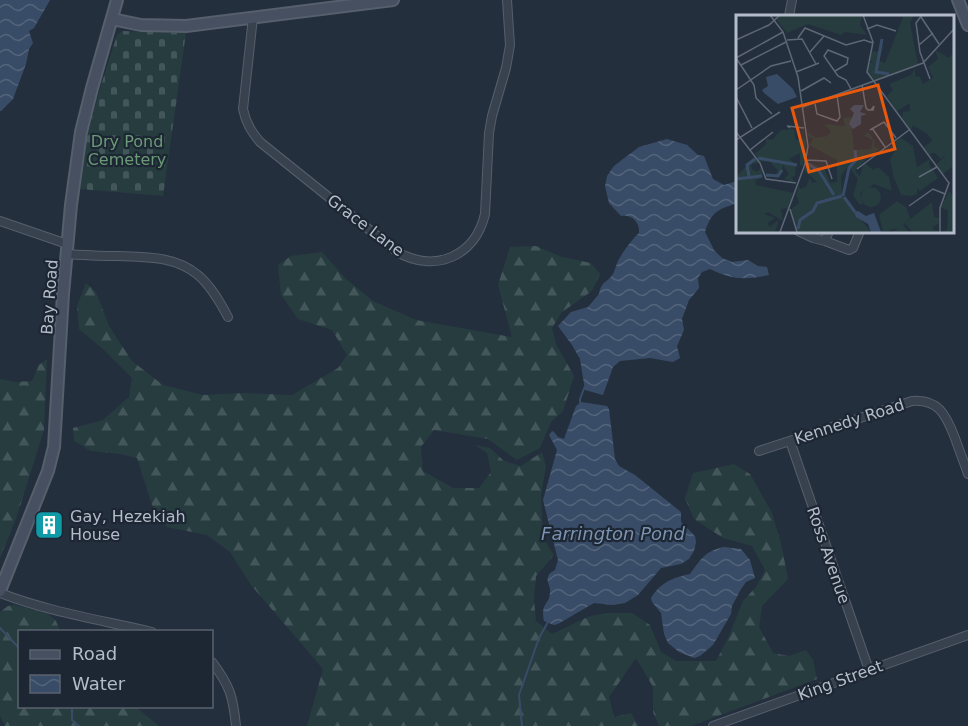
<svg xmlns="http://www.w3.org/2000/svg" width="968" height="726" font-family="'DejaVu Sans',sans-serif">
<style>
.forest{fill:url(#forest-firs)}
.cemetery{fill:url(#cemetery-stones)}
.water{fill:url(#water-waves)}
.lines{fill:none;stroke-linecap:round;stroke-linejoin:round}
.stream{stroke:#394c67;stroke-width:2}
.street-casing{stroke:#565f6c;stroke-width:10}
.secondary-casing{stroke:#565f6c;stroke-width:14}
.street{stroke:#38414e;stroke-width:8}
.secondary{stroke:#465061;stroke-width:10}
.labels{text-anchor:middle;stroke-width:4.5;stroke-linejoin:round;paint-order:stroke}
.park-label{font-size:16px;fill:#6b9a76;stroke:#1d2633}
.street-label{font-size:16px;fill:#b4bcc9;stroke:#1d2633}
.poi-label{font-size:16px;fill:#b4bcc9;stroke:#1d2633;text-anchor:start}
.water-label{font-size:18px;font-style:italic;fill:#7c92b1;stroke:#1d2633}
.inset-river{fill:none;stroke:#394c67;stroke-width:3}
.inset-road{fill:none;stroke:#5e6776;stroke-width:1.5}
.view{fill:#e8590c;fill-opacity:0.15;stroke:#e8590c;stroke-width:3}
.inset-edge{fill:none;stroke:#b4bcc9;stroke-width:3}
</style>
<defs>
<pattern id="forest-firs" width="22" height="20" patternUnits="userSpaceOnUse" patternTransform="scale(1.5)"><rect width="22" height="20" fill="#263c3f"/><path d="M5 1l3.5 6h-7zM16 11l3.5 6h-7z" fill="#435659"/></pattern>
<pattern id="cemetery-stones" width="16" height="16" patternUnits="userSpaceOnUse" patternTransform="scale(1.5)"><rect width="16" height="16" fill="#263c3f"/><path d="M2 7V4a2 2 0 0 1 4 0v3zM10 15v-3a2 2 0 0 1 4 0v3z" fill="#435659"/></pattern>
<pattern id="water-waves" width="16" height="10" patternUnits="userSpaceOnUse" patternTransform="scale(1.5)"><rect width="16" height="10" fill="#394c67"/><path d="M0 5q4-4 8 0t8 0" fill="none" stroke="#53647b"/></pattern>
</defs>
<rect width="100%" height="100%" fill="#242f3e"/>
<!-- forest -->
<path class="forest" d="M536,246L562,257L591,263L600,274L592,291L562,312L552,328L556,344L574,376L563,411L551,422L540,448L517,460L488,439L434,430L421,447L423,471L453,488H479L491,472L487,453L475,445L490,448L504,461L521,466L542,452L546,466L541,495L543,538L554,555L536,576L534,600L536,621L552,634L590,616L607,613H632L650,625L661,652L676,661H716L729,636L743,601L756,587L765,570L752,546L723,538L694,519L685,498L693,473L734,464L750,474L772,513L781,543L788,579L762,606L759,627L773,653L789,656L806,650L813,660L817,679L691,726H659L653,712V687L636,658L609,697L614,717L631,713L639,726H307L323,669L251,585L230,552L207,535L167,527L152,505L137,458L120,454L91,451L74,441L73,428L103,420L129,397L132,378L104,350L79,329L77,306L86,283L96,292L109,326L132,361L163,385L203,395L244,393L292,395L338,368L347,355L332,330L298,319L281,295L278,265L291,256L322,252L346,279L373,301L416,320L512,337L498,285L510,247Z
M47,359L44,430L16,519L0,558V379L15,382L32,381L39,365Z
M15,605L47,613L56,621L60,631L20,632V706L136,707L159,726H5L0,716V612L8,606Z"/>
<!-- cemetery -->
<path class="cemetery" d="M122,31L186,33L163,196L80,189L87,137L101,85L117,35Z"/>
<!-- water -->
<path class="water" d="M0,0H50L34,28L29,31L33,43L29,49L26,64L13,99L1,111H0Z
M667,139L687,145L698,155L704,156L713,179L724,185L737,181V203C717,210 712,211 705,232L714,250L722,258L732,262L748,260L758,266L767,267L769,275C744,280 733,280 710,269L702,272L698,278L699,288L689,300L682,319L684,330L677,346L680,358L673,362L650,358L620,361L613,367L603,395L585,390L580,359L572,345L558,326L571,312L588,307L599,294C602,280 606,284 613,274C615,270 616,265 618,261C622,253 633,238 639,233C640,222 632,214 621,216L609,203L605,186L607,176L614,166L639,147Z
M581,402L607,406L609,409L615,459L619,466L635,475L681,512V522L695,536L696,542L694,551L689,559L681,564L661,568L638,595L625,603L613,605L594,603L558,624L554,625L544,621C540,602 550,605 550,592C551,587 546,581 548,577C549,573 552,572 555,570L558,560L543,500L557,450L549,435L552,431L554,432L558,437L564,439L576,406Z
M724,547L741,549L750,560L755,578L746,582L741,589L732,606L731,614L713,645L700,656L694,658L679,652L668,643L664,634L661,613L652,602L651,598C661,582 672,578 690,574C701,559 705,551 724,547Z"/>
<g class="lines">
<!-- stream -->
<path class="stream" d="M580,403V399L585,386
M0,628L20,649
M72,706V720L79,726
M522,726L519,695L539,638L548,622"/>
<!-- street casing -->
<g class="street-casing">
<path id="street" d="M789,16L792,0
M253,17L243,109C246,123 251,131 260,142L397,252C435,273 475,257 485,214L489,133L492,116L506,68L510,45L507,0
M0,221L67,244
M798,231L813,238L825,241L849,250L853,248L860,231
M825,241L829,231
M66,254C84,255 101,256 118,256C146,257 175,256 198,275C211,286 220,302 228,317
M790,441L869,670
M759,451L912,401C939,399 946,415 955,438C959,450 964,462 968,474
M0,593C49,612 101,620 152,632
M212,662C230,686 233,696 236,726
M713,726L968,635"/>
</g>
<!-- secondary casing -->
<g class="secondary-casing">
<path id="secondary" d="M958,0L968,25
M112,19L141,25L186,26L393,0
M0,591L48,471L54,447L63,294L71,205L81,132L92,88L117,0"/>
</g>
<!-- street -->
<use href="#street" class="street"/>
<!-- secondary -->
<use href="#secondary" class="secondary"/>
</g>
<!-- icons -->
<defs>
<g id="building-square" transform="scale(1.5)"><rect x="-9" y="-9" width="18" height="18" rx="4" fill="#0f9aa8" stroke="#1d2633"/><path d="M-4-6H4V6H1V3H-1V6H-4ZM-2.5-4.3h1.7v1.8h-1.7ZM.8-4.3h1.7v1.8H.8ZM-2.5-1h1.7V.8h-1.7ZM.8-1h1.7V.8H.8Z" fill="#fff"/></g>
</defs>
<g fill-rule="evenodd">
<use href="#building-square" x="49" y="525"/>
</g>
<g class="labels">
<!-- park labels -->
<g class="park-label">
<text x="127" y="147">Dry Pond<tspan x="127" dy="18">Cemetery</tspan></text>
</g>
<!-- street labels -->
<g class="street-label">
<text transform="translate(366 225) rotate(37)" y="6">Grace Lane</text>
<text transform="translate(49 297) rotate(-86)" y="6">Bay Road</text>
<text transform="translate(849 421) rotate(-18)" y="6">Kennedy Road</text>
<text transform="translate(829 555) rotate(71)" y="6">Ross Avenue</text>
<text transform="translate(840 680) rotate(-20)" y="6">King Street</text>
</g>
<!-- poi labels -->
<g class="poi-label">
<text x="70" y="522">Gay, Hezekiah<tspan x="70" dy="18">House</tspan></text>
</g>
<!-- water labels -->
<g class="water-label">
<text x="613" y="540">Farrington Pond</text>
</g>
</g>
<!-- overview -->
<g transform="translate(736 15)">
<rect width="218" height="218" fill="#242f3e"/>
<path d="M217,118V151L207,159L200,150L209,141L203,134L193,140L187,133L197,125L193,119ZM125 182a10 10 0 1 1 20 0a10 10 0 1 1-20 0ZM213,176L217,181V217H205L211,215L212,195L205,193ZM161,186L170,192L174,203L167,210L173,217H157L162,213L147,217L143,200Z" fill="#263c3f"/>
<path d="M37,0H126L124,10L131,20L109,17L105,20L72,9L51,18ZM168,0H178L174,8L182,49L139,65L131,56L133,48H137L133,44L136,36L141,37L148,30L143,46L149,48ZM199,35L213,43L217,38V149L213,136L205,144L199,138H191L190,134L200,130L191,119L177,110L175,116L166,103L167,97L174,96V88L161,96L151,81L157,75L153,69L175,60L179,53V61L184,62L187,69L197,63L192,52L202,44ZM115,102L118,135L135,134L137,125L128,121L132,117L139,126L138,131L144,134L132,142L128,137L131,143L119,156L124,161L128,147L137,155L142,152L153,162L156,176L138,169L124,178L127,189H123L117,180L122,164L112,151L105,161L106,181L135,217H62L55,194L63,188L60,180L63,170L64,174L70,172L74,162L76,168L81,167L68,155L71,146L89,155L94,168L101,167V145L73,130L77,124L71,120L72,117L80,123L91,121L95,116L88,109L109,111L107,103ZM58,114L60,125L69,124L70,130L67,151L64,150V138L53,144L60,149L59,161L55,162L59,167L48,164L53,159L47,150L46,158L36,162L42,156L33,146L25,147L19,139L30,129V124L36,125L45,115ZM165,123L177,131L181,152L194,144L193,149L202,163L184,176L181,173V179L176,181L165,180L157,160L154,144L161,133L158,127ZM19,141L23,148L15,149L16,154L21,157L25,153L27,162L19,166L20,170L57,178L53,193L45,194L47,206L32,197L28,199L39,203L32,208L33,212L43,205L39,217H0V162ZM196,187L198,202L203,203V208L196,213L203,217H176L169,208Z" fill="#263c3f"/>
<path d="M41,59L57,74L61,82L42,89L28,78L26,75L32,71L30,62ZM118,90H128L124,97L131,99L125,101V109L117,114L113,109L118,98L114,94ZM122,196L130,201L138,198L145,217H135L132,209L120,202L118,197Z" fill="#394c67"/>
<path class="inset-river" d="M146,24L140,57L153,59M22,143L61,150M71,148L83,156L98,180M30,160L42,161L46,155M13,161L11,150L19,144M0,164L26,161M107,181L113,153L120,145L119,135M108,182L119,197M62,214L64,205L77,196L81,188L106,181"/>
<path class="inset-road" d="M34,0L47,17L62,62L72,131L69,149L44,217M127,0L137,27L131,57L213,168L204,193V217M186,0L180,8L184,37L194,64M185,2L203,29M131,14L141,10L160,16M62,23L69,13L110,30L128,25L137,28M0,25L33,10L44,0M51,25L66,24L80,49M183,30L197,18M74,37L88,21M0,43L18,70L20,83L36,99M0,43L47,17M5,50L50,27M99,56L111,49L112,43L92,35L88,41L102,61L110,65L115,74M60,57L83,48M126,70L130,93L132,95H137L138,91L135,95M0,75L35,51L55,46M65,76L88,63L95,68M0,82L16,113M79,89L81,99L101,106L104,102L101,80M67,92L187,48L218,14M54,113L51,111L68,113M136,113L149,132M134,115L148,107L160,123M0,117L24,148L30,164L60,168M0,125L44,97M14,135L37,117M70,145L90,146L96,164M121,154L173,115M183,162L201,152M173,191L197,174L209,179M54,194L61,217"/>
<path class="view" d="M142,70L159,134L73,157L56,93Z"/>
<rect width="218" height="218" class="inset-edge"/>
</g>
<!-- legend -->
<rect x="18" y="630" width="195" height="78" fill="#1d2633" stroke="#59626f" stroke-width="1.5"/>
<rect x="30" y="650" width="30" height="9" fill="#465061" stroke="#59626f" stroke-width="1.5"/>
<text x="72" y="660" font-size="18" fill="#b4bcc9">Road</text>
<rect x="30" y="675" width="30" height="18" fill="url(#water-waves)" stroke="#59626f" stroke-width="1.5"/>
<text x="72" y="690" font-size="18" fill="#b4bcc9">Water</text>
</svg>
